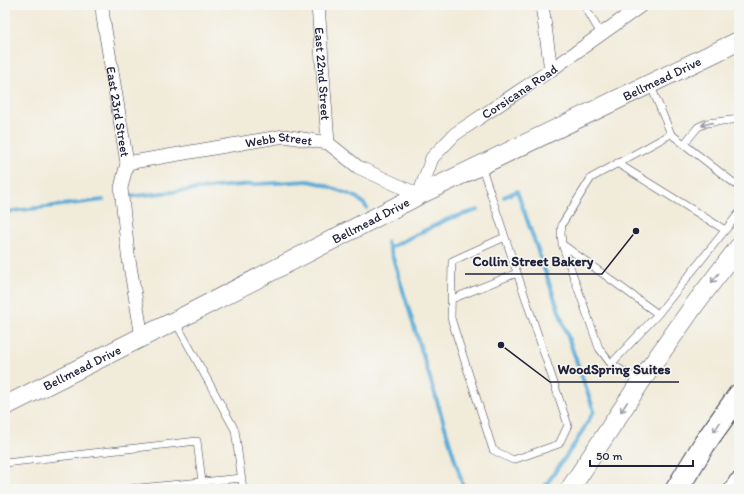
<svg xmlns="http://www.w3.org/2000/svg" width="744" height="494" font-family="Itim,sans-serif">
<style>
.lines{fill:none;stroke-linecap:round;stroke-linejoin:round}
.stream{stroke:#5fadd8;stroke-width:4}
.lane-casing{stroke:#414053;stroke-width:8}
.street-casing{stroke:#414053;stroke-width:14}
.secondary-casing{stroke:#414053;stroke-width:20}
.highway-casing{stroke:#414053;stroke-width:24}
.lane{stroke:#fff;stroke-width:7}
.street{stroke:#fff;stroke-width:13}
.secondary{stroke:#fff;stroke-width:19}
.highway{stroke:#fff;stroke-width:22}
.oneway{stroke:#9c9ca7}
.labels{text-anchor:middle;stroke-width:3.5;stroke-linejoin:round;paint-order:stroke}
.street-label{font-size:13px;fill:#22223b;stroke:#f6f6f2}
.leader{fill:none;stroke:#22223b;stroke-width:1.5}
.callout-dot{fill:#22223b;stroke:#f6f6f2;stroke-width:1.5}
.callout-label{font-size:14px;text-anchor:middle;font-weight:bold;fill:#22223b;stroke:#f6f6f2;stroke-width:3.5;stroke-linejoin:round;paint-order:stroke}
</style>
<rect width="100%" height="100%" fill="#f6f6f2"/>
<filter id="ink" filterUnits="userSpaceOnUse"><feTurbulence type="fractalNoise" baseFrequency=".025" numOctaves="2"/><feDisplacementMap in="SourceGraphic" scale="8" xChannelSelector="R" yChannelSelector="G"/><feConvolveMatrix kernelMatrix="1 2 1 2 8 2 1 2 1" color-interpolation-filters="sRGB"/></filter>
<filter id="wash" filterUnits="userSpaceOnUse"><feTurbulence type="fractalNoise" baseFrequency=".012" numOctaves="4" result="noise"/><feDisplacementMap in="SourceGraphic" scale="16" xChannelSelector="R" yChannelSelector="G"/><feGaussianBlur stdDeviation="0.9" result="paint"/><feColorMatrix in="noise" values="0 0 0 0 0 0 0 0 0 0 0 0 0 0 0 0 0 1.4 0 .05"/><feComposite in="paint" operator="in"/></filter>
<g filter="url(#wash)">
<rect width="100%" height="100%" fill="#f1ebd9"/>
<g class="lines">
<!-- stream -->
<path class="stream" d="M126,197L227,186L308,181L322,184L356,197L364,204L367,208
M504,197L517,191L594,411L576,442L543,489
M5,212L103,200
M387,242L393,258L464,489
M389,248L448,219L478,210"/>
</g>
</g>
<g filter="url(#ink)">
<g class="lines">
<!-- lane casing -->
<g class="lane-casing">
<path id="lane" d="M584,5L601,34
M650,84L671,134L739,187
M684,144L698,127L707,123L739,119
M617,163L725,230
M481,165L568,425L559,444L513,460L493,450L451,318L452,261L505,237
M562,244L658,314
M452,299L517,273
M175,321L235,430L243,489
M611,364L658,314L739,213
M641,381L611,364L599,348L562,244L561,233L562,224L591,178L671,134
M5,463L197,441L202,482
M129,489L242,478"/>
</g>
<!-- street casing -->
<g class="street-casing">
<g id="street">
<path id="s1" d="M102,5L103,17L127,163L121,188L128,254L142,337"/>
<path id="s2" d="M318,5L328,143"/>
<path d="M542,5L551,70"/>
<path id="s3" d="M127,163L284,136L328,143L358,167L419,195L432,158L455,134L551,70L642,5"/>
</g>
</g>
<!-- secondary casing -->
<g class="secondary-casing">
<g id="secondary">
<path id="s4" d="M5,406L142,337L175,321L419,195L739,41"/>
<path d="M570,489L641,381L695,304L739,247"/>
</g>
</g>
<!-- highway casing -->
<g class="highway-casing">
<path id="highway" d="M677,489L705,443L739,395
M736,489L739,484"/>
</g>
<!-- lane -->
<use href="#lane" class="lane"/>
<!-- street -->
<use href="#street" class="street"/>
<!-- secondary -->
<use href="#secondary" class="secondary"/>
<!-- highway -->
<use href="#highway" class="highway"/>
</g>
<!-- one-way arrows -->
<defs><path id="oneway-shaft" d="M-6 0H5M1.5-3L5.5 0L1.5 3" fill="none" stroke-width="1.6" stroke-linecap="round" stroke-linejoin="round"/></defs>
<g class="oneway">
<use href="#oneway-shaft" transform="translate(707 124) rotate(165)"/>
<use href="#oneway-shaft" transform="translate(715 278) rotate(128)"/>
<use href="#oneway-shaft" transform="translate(624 407) rotate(123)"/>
<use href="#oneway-shaft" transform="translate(717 427) rotate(124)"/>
</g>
</g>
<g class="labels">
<!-- street labels -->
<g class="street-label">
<text dy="5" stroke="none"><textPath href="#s2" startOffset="69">East 22nd Street</textPath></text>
<text dy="5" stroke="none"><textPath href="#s4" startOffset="734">Bellmead Drive</textPath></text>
<text dy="5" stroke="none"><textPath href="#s3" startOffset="459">Corsicana Road</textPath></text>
<text dy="5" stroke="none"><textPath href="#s1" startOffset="108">East 23rd Street</textPath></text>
<text dy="5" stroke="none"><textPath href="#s3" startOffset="154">Webb Street</textPath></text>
<text dy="5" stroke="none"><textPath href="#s4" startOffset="410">Bellmead Drive</textPath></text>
<text dy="5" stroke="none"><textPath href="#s4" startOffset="86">Bellmead Drive</textPath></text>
</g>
</g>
<!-- callouts -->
<path class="leader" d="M636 231L602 274H465M501 345L550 382H679"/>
<g class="callout-dot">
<circle cx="636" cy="231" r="4"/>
<circle cx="501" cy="345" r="4"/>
</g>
<g class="callout-label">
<text x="533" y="266">Collin Street Bakery</text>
<text x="614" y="374">WoodSpring Suites</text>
</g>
<!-- margin -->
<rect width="744" height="494" fill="none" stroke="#f6f6f2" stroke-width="20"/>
<!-- scale -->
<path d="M590 460v6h103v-6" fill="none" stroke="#22223b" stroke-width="2"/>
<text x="596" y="460" font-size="12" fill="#22223b" stroke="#f6f6f2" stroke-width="3" paint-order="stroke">50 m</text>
</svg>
